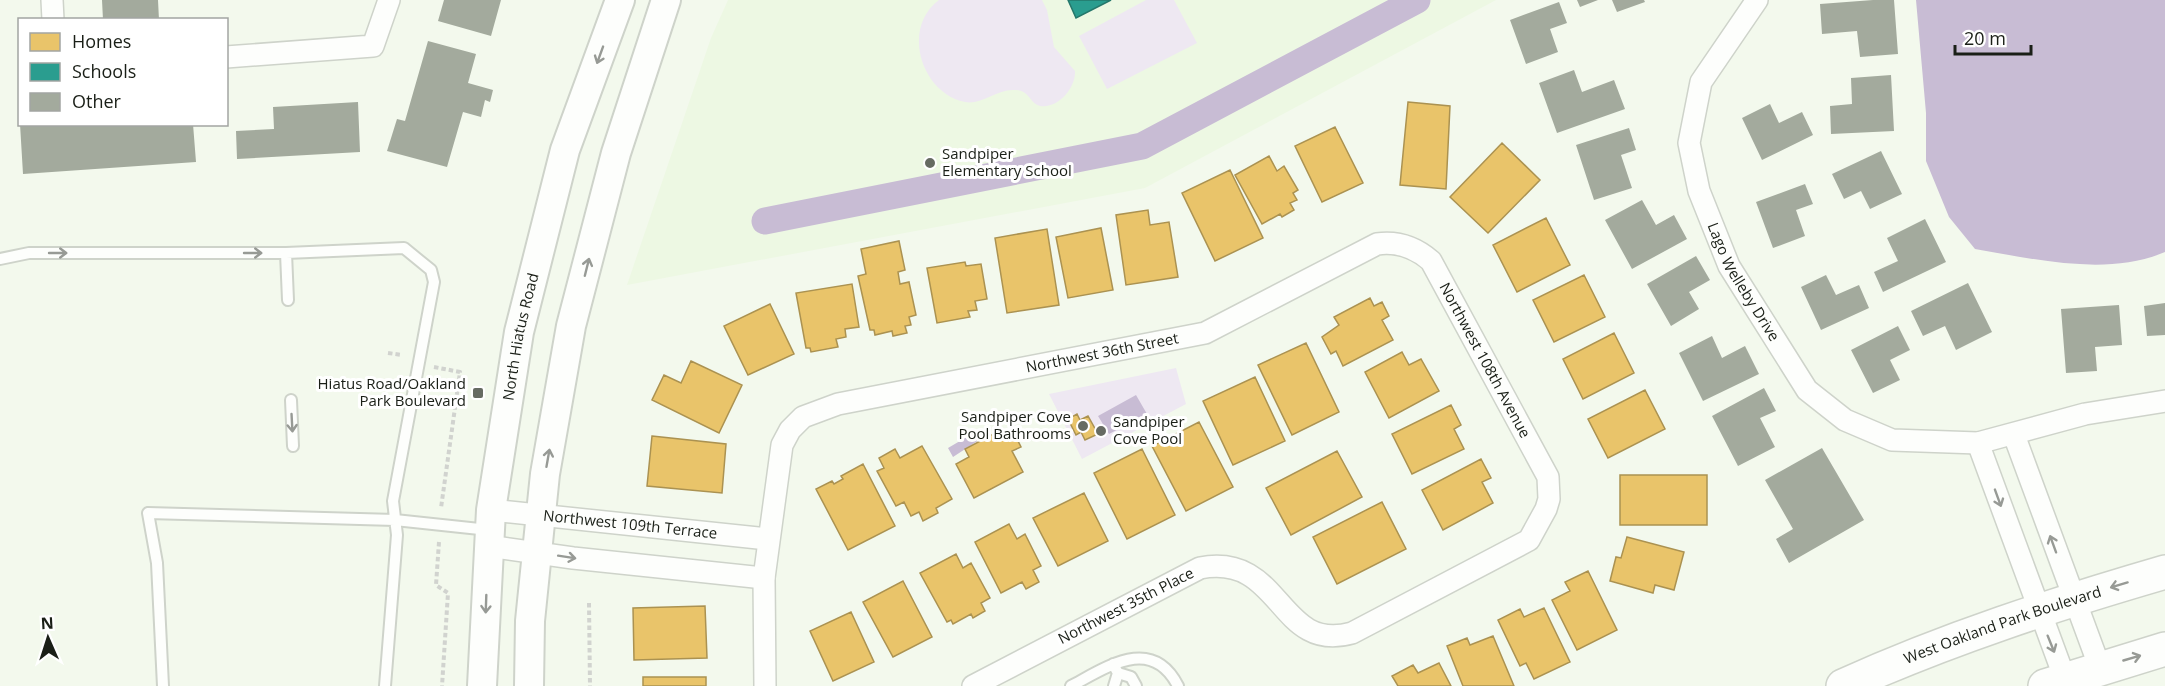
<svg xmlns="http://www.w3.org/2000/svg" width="2165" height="686" font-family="'Open Sans',sans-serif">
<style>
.built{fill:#edf8e3}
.green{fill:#eee8f2}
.water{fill:#c8bcd4}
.homes{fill:#e9c46a;stroke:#ab9251;stroke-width:1.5}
.schools{fill:#2a9d8f;stroke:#25776b;stroke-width:1.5}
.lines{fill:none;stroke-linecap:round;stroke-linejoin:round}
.canal{stroke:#c8bcd4;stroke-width:27}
.building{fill:#a3aa9d}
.lane-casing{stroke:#ced3ca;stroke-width:14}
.street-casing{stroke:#ced3ca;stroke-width:24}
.secondary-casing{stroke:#ced3ca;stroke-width:32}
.primary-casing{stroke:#ced3ca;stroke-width:36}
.path{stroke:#d1d3cf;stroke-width:4;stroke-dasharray:4.5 3;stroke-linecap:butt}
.lane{stroke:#fdfefc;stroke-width:10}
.street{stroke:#fdfefc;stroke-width:21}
.secondary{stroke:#fdfefc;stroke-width:28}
.primary{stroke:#fdfefc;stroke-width:33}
.oneway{stroke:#979a95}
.poi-dot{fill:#666b62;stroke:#fff;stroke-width:2}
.labels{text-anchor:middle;stroke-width:6;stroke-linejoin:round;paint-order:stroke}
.poi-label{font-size:15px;fill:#1a1f17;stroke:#fff;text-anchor:start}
.street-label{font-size:15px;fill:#1a1f17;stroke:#fff}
</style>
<rect width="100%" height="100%" fill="#f3f9ed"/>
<!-- built -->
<path class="built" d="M728,0H1496L1145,188L627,285L711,38Z"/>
<!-- green -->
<path class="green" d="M939,0H1042L1047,10L1054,47L1075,71C1076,87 1059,109 1040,106C1029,103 1030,90 1014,90C997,89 982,105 965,102C921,93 901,28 939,0Z
M1146,0H1174L1197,43L1107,89L1079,36Z
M1176,368L1186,404L1082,459L1049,394Z"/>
<!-- water -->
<path class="water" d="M1916,0H2165V252C2107,277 2035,259 1975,249L1949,217L1926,161V113Z
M1136,395L1147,414L1109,434L1098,416Z
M977,431L982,438L953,457L948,448Z"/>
<!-- homes -->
<path class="homes" d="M1408,102L1450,106L1446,189L1400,185Z
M1335,127L1363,183L1322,202L1295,146Z
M1502,143L1540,180L1488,233L1450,197Z
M1269,156L1277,171L1284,166L1298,190L1293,193L1297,200L1290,203L1294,210L1282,217L1280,214L1262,224L1235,175Z
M1230,170L1263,238L1215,261L1182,193Z
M1148,210L1150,225L1169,222L1178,277L1126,285L1116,215Z
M1546,218L1570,265L1517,292L1493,245Z
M1101,228L1113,290L1068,298L1056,237Z
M1047,229L1059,305L1007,313L995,238Z
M899,241L905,270L898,272L900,284L909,282L916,315L909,317L911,325L905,326L907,333L893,336L892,331L875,335L874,330H870L858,276L866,274L861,249Z
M965,262L966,266L981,264L987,299L975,301L977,310L968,311L970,317L937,323L927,268Z
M1584,275L1605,317L1554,342L1533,300Z
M852,284L859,327L845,329L846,337L836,339L838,347L811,352L810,348H806L796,293Z
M1370,298L1374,306L1382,302L1389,316L1382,320L1393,340L1343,366L1336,351L1331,354L1322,337L1339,325L1334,317Z
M770,304L794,354L748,375L724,326Z
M1614,333L1634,373L1583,399L1563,359Z
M1306,343L1339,412L1292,435L1258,365Z
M1402,352L1409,365L1421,359L1439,391L1389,418L1365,372Z
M691,361L742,385L719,433L652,400L664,375L681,383Z
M1255,377L1285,441L1233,465L1203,401Z
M1645,390L1665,429L1608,458L1588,419Z
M1451,405L1461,425L1454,429L1464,449L1412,474L1392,434Z
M1077,414L1080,420L1088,416L1098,434L1085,440L1081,432L1076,435L1068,419Z
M1199,422L1233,487L1186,511L1152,446Z
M999,431L1002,437L1013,431L1021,447L1012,451L1023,472L974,498L956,464L969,457L965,449Z
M652,436L726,444L722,493L647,486Z
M922,446L952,499L936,508L938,513L923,521L919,512L911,516L904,502L896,506L877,471L884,468L879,458L895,449L900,458Z
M1142,449L1175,515L1127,539L1094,473Z
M1337,451L1362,497L1291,535L1266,488Z
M1481,459L1491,478L1482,482L1493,503L1443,530L1422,490Z
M863,464L895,526L848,550L816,489L832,481L834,484L843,479L841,476Z
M1620,475H1707V525H1620Z
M1084,493L1108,541L1058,566L1033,518Z
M1382,502L1406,549L1337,584L1313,537Z
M1009,524L1017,539L1025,534L1041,566L1033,570L1039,582L1026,589L1022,582L1001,593L975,542Z
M1627,537L1684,552L1674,590L1655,585L1653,593L1610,581L1616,557L1621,558Z
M956,554L963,568L971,563L990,598L981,603L985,611L973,618L971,614L953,624L951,620L947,622L920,573Z
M1588,571L1617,630L1577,650L1552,600L1570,591L1565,582Z
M903,581L932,637L893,657L863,602Z
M705,606L707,658L634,660L633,608Z
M1544,608L1570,662L1534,679L1526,663L1520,666L1498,620L1520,609L1524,617Z
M851,612L874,662L833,681L810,631Z
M1493,636L1514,686H1463L1447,646L1467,638L1470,645Z
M1439,663L1451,686H1398L1392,676L1413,665L1418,673Z
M643,677H706V686H643Z"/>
<!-- schools -->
<path class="schools" d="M1068,0H1111L1076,18Z"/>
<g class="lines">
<!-- canal -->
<path class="canal" d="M765,221L1142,146L1417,0"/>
</g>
<!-- building -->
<path class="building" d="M102,0H158L159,20H103Z
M444,0H501L491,36L438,21Z
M1577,0H1598L1580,7Z
M1612,0H1644L1645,2L1617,12Z
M1873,0H1894L1898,54L1860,57L1857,31L1822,34L1820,4Z
M1559,2L1567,23L1550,29L1558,52L1526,64L1510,20Z
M428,41L476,54L468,83L493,90L490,102L485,100L481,117L463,112L447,167L387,151L397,119L405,121Z
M1574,70L1582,92L1614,80L1625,109L1557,133L1539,83Z
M1891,75L1894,131L1831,134L1830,106L1852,104L1851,78Z
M358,102L360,152L237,159L236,131L274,129L273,107Z
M1770,104L1779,123L1802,112L1813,135L1762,160L1742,118Z
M20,124H193L196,162L23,174Z
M1629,128L1636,150L1621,155L1632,188L1594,200L1576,145Z
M1881,151L1902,194L1870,209L1861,191L1844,199L1832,174Z
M1805,184L1813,204L1796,210L1805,236L1773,248L1756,202Z
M1642,200L1656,225L1674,215L1687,239L1632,269L1605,220Z
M1925,219L1946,262L1883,292L1874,272L1898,261L1887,238Z
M1696,256L1710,280L1689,292L1699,309L1671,326L1647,284Z
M1826,275L1836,295L1859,285L1869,308L1821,330L1801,287Z
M1968,283L1992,332L1956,350L1945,326L1923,336L1911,311Z
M2165,303V335L2147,336L2144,306Z
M2119,305L2122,345L2095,347L2097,371L2066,373L2061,309Z
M1898,326L1910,350L1890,360L1900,380L1873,393L1851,350Z
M1712,336L1722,358L1745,346L1759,374L1703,401L1679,353Z
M1764,388L1776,411L1760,418L1775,447L1738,466L1712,416Z
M1822,448L1864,520L1789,563L1776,539L1793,529L1765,480Z"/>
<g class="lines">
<!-- lane casing -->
<g class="lane-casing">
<path id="lane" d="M286,253L288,300
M0,259L29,253H286L404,248L431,270L434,282L393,501L397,535L385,686
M291,400L293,446
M1113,664L1118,673L1131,677L1136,686
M163,686L157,563L148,513L395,520L489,530
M1071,686C1107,667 1152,635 1178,686
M1114,686L1118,673"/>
</g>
<!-- street casing -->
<g class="street-casing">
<g id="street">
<path d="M52,0L53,20"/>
<path id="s1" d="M1757,0L1701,82L1689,143L1699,191L1729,266L1807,390L1845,420L1892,440L1978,443L2085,414L2165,401"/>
<path d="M226,57L373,46L389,0"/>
<path d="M2014,435L2100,668"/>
<path d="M1978,443L2065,679"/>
<path id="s2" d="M491,510L768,539"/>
<path d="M488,546L573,558L764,578"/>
<path id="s3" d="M765,686L764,578L782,445L790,430L803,417L838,404L1205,333L1377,244C1398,241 1415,247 1431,261L1548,477L1549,499L1546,509L1529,540L1352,633C1277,654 1283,552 1200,568L973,686"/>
</g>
</g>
<!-- secondary casing -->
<g class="secondary-casing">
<g id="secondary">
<path id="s4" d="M482,686L491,510L519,332L565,150L620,0"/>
<path d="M529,686L530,621L545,474L571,326L616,153L666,0"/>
</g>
</g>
<!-- primary casing -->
<g class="primary-casing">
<g id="primary">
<path id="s5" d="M1843,686C1947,639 2055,604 2165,572"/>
<path d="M2045,686L2165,649"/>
</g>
</g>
<!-- path -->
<path class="path" d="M388,353L402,355
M434,367L460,372L441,508
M439,542L436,585L448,593L442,686
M589,603L590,686"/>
<!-- lane -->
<use href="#lane" class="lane"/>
<!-- street -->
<use href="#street" class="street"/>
<!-- secondary -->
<use href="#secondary" class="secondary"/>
<!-- primary -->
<use href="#primary" class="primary"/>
</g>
<!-- one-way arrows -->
<defs><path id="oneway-shaft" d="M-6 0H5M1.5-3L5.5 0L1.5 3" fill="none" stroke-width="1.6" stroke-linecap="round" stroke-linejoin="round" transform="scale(1.5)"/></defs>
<g class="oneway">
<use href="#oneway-shaft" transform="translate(600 55) rotate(110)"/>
<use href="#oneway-shaft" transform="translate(58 253)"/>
<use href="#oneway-shaft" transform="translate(253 253)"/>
<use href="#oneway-shaft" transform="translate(587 267) rotate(-76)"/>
<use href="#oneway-shaft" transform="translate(292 423) rotate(87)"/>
<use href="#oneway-shaft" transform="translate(548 458) rotate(-80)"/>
<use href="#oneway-shaft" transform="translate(1998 498) rotate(70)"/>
<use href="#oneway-shaft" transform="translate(2053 544) rotate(-110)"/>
<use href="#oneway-shaft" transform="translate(567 557) rotate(9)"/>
<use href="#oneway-shaft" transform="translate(2119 585) rotate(163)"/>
<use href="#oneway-shaft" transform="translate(486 604) rotate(92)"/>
<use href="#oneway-shaft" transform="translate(2051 644) rotate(68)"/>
<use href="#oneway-shaft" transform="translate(2132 658) rotate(-16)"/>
</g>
<!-- markers -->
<g class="poi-dot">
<circle cx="930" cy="163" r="6"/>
<rect x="472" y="387" width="12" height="12" rx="3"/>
<circle cx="1083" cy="426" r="6"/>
<circle cx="1101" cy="431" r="6"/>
</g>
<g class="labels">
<!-- poi labels -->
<g class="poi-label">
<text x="942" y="159">Sandpiper<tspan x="942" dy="17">Elementary School</tspan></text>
<text x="466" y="389" text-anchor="end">Hiatus Road/Oakland<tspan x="466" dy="17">Park Boulevard</tspan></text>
<text x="1071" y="422" text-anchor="end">Sandpiper Cove<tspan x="1071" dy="17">Pool Bathrooms</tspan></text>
<text x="1113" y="427">Sandpiper<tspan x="1113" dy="17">Cove Pool</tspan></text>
</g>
<!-- street labels -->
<g class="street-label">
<text dy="5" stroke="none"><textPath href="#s1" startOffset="312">Lago Welleby Drive</textPath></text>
<text dy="5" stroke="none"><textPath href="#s4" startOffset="352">North Hiatus Road</textPath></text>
<text dy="5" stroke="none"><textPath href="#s3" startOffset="584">Northwest 36th Street</textPath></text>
<text dy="5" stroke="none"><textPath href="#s3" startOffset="1054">Northwest 108th Avenue</textPath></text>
<text dy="5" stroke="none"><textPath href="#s2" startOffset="140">Northwest 109th Terrace</textPath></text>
<text transform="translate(1126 606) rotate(-27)" y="5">Northwest 35th Place</text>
<text dy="5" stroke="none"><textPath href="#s5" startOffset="171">West Oakland Park Boulevard</textPath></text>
</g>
</g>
<!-- legend -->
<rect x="18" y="18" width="210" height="108" fill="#ffffff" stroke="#a3a5a2" stroke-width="1.5"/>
<rect x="30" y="33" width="30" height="18" fill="#e9c46a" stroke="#a3a5a2" stroke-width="1.5"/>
<text x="72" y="48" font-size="18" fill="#1a1f17">Homes</text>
<rect x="30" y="63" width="30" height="18" fill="#2a9d8f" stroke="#a3a5a2" stroke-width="1.5"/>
<text x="72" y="78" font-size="18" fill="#1a1f17">Schools</text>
<rect x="30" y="93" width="30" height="18" fill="#a3aa9d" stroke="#a3a5a2" stroke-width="1.5"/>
<text x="72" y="108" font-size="18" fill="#1a1f17">Other</text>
<!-- north arrow -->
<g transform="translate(48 638) rotate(357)" stroke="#ffffff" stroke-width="4.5" paint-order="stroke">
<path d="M0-4.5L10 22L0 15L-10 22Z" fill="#1a1f17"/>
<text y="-9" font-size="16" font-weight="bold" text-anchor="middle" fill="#1a1f17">N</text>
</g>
<!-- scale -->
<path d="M1955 45v9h76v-9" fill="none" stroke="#1a1f17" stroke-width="3"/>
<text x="1964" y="45" font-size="18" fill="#1a1f17" stroke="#ffffff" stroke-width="4.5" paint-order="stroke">20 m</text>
</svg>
